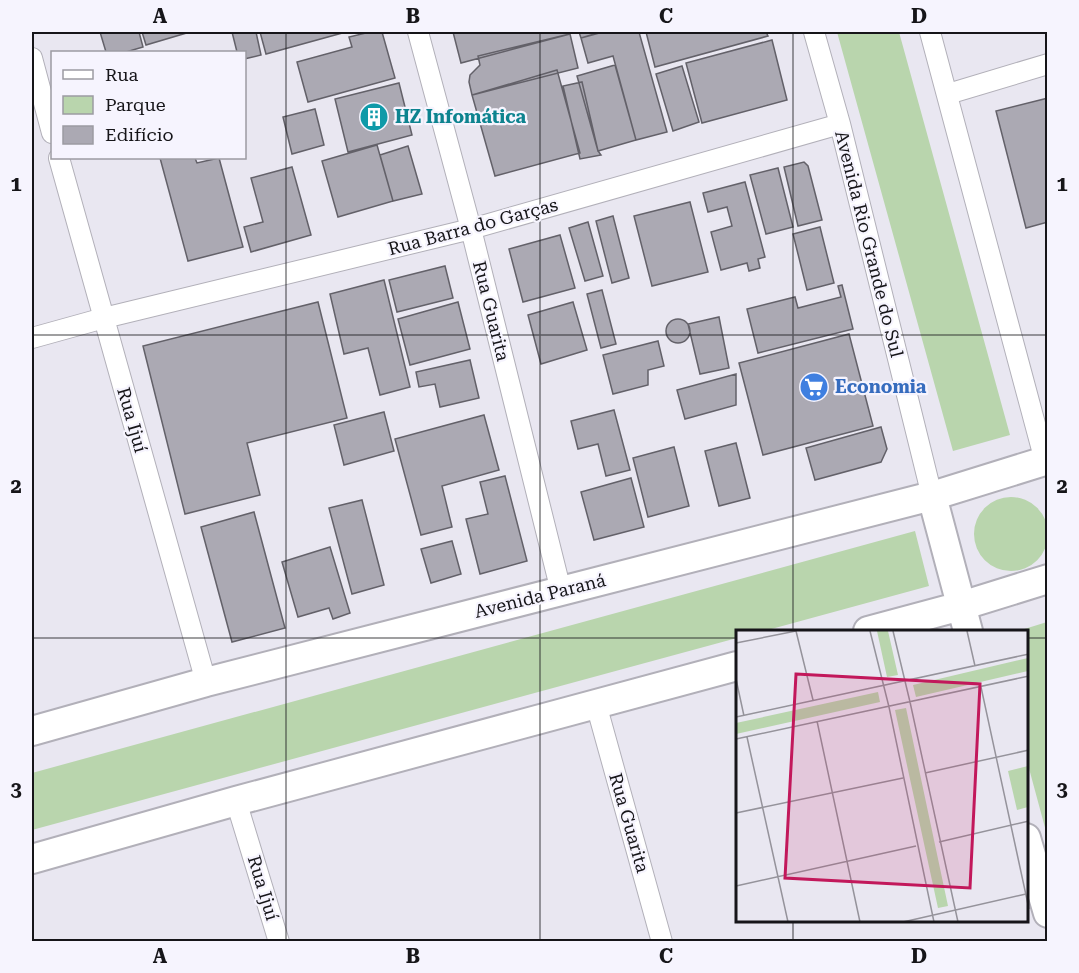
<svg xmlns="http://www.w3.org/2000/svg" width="1079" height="973" font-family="'Roboto Serif',serif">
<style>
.green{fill:#b9d5ad}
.building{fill:#aba9b3;stroke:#636169;stroke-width:1.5}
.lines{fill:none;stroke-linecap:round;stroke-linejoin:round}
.street-casing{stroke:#b2b0b9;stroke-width:22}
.secondary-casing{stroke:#b2b0b9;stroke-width:32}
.street{stroke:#fff;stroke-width:20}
.secondary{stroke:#fff;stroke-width:28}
.grid{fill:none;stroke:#161519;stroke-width:1.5;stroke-opacity:0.55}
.labels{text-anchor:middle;stroke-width:4.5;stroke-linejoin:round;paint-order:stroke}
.culture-label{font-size:18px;font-weight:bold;fill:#0d838f;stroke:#f6f4fe;text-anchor:start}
.street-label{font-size:18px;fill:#161519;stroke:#f6f4fe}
.shop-label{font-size:18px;font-weight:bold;fill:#366cbe;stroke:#f6f4fe;text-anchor:start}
.inset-road{fill:none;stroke:#95939b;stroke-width:1.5}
.view{fill:#c2185b;fill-opacity:0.15;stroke:#c2185b;stroke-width:3}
.inset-edge{fill:none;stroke:#161519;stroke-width:3}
.neatline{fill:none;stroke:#161519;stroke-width:2}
.grid-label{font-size:20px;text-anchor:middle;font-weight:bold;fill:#161519}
</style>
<rect width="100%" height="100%" fill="#e9e7f1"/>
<!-- green -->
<path class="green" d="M837,32H899L1010,435L953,451Z
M974 534a37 37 0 1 1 74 0a37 37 0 1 1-74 0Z
M915,531L929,586L764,631H737V638L32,830V773Z
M1047,622H1048L1047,835L1027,761L1026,631H1018Z"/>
<!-- building -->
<path class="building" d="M100,32H139L143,47L126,52H106Z
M142,32H190L146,45Z
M232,32H256L261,55L244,59V52H237Z
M260,32H346L266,54Z
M370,32H382L395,78L308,102L297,62L352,47L349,37Z
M453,32H569L570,34L461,63Z
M579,32H601L581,38Z
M603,32H639L667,132L636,140L613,56L588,63L581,38Z
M646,32H766L768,36L655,67Z
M570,34L578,68L472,95L469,82L470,75L480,65L478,56Z
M772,40L787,100L702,123L686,63Z
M615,65L636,140L598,151L577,76Z
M682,66L699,122L673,131L656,74Z
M557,70L580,153L495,176L472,95Z
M582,82L598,151L601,155L580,159L563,86Z
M399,83L412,135L348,152L335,99Z
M1048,98V222L1026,228L996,111Z
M315,109L324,145L292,154L283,117Z
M377,145L393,201L338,217L322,161Z
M408,146L422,194L393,201L380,155Z
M160,158H195L197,163L219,158L243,247L188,261Z
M804,162L808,166L822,220L798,226L784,167Z
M292,167L311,235L251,252L244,227L263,222L251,178Z
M778,168L793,227L766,234L750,175Z
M745,182L765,257L758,259L760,268L749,271L747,263L721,270L711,232L732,226L727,207L708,212L703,193Z
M690,202L708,272L652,286L634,216Z
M613,216L629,278L612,283L596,221Z
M588,222L603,276L585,281L569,228Z
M820,227L834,283L807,290L793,234Z
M560,235L575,288L523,302L509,249Z
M445,266L453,298L397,312L389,280Z
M384,280L410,387L380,395L368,348L344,354L330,294Z
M842,285L853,329L758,353L747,309L795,297L798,308L841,297L838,286Z
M602,290L616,344L601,348L587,294Z
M318,302L347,418L247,443L260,495L185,514L143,346Z
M458,302L470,349L410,365L398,319Z
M573,302L587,350L541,364L528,315Z
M719,317L729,368L700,374L688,324Z
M666 331a12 12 0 1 1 24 0a12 12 0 1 1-24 0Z
M849,334L873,426L763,455L739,363Z
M658,341L664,366L648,370V385L613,394L603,355Z
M470,360L479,398L440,407L435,384L419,387L416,372Z
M736,374V405L685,419L677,390Z
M614,410L630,470L606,476L598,444L578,449L571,421Z
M384,412L394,451L344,465L334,425Z
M484,415L499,470L442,486L452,527L421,535L395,439Z
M881,427L887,449L881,462L815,480L806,448Z
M736,443L750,498L719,506L705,451Z
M674,447L689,506L648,517L633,458Z
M505,476L527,561L480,574L466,519L488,514L480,482Z
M631,478L644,527L594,540L581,492Z
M362,500L384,585L352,594L329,508Z
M254,512L285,628L232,642L201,527Z
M452,541L461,574L431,583L421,549Z
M330,547L350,613L333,619L329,608L298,617L282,562Z"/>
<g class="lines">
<!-- street casing -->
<g class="street-casing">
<path id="street" d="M418,32L471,229L561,591
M814,32L840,124L932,496
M930,32L1045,461
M32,58L52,133
M948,94L1048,64
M59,158L206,682
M32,338L104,318L471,229L840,124
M596,704L662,942
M236,801L279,942"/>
</g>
<!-- secondary casing -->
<g class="secondary-casing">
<path id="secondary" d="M932,496L968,631
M868,631L961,606L1048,579
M32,731L206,682L932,496L1048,460
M1026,838L1048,913
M32,859L236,801L737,666"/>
</g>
<!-- street -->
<use href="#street" class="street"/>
<!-- secondary -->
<use href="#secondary" class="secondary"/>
</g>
<!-- grid -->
<path class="grid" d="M286,32V942M540,32V942M793,32V631M32,335H1048M32,638H737M1026,638H1048M793,920V942"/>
<!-- icons -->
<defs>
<g id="building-disc" transform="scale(1.5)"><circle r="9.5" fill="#0f9aa8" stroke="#f6f4fe"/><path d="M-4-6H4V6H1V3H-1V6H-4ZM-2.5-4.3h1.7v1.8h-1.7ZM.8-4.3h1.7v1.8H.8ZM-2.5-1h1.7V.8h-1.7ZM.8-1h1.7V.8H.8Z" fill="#fff"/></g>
<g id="supermarket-disc" transform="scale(1.5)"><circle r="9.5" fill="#3f7fe0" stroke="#f6f4fe"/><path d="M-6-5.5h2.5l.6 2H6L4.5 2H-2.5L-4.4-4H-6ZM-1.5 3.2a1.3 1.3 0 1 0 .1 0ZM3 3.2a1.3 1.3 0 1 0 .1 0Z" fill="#fff"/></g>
</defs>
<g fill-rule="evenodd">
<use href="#building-disc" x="374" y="117"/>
<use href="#supermarket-disc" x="814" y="387"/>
</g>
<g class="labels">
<!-- culture labels -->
<g class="culture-label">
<text x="395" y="123">HZ Infomática</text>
</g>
<!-- street labels -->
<g class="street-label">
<text transform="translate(473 227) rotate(-15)" y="6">Rua Barra do Garças</text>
<text transform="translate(869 244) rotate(76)" y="6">Avenida Rio Grande do Sul</text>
<text transform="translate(491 311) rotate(76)" y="6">Rua Guarita</text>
<text transform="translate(132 420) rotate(74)" y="6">Rua Ijuí</text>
<text transform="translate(540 596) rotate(-14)" y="6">Avenida Paraná</text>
<text transform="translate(629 823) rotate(74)" y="6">Rua Guarita</text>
<text transform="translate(263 888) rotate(73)" y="6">Rua Ijuí</text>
</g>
<!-- shop labels -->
<g class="shop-label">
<text x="835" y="393">Economia</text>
</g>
</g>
<!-- overview -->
<g transform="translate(736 630)">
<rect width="292" height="292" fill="#e9e7f1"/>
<path d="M141,1H152L162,45L151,47ZM292,28V41L180,67L177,55ZM142,62L144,72L0,104V93ZM170,78L212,276L202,278L159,80ZM292,136V177L281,180L272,141Z" fill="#b9d5ad"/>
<path class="inset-road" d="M60,1L77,70M134,1L153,77M157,1L174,72M231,1L239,36M0,13L60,1M0,49L8,86M245,57L293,279M174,72L222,292M153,77L198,292M0,87L293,24M81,91L124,292M11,107L52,292M0,109L293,46M189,143L293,120M0,183L167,148M203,212L293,191M0,256L180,216M167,292L290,264"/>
<path class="view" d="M60,44L244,54L234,258L49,248Z"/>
<rect width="292" height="292" class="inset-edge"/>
</g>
<!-- border -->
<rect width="1079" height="973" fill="none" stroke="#f6f4fe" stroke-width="66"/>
<!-- legend -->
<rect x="51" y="51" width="195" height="108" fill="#f6f4fe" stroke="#9c9ba2" stroke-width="1.5"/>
<rect x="63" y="70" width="30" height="9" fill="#ffffff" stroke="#9c9ba2" stroke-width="1.5"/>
<text x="105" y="81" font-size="18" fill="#161519">Rua</text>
<rect x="63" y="96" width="30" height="18" fill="#b9d5ad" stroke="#9c9ba2" stroke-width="1.5"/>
<text x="105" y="111" font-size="18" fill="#161519">Parque</text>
<rect x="63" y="126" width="30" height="18" fill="#aba9b3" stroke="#9c9ba2" stroke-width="1.5"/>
<text x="105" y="141" font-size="18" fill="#161519">Edifício</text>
<rect x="33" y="33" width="1013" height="907" class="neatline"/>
<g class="grid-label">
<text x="160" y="23">A</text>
<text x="413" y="23">B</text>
<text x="666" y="23">C</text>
<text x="919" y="23">D</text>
<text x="16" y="191">1</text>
<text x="1062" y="191">1</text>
<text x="16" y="493">2</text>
<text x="1062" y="493">2</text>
<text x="16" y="796">3</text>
<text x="1062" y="796">3</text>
<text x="160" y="963">A</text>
<text x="413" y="963">B</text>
<text x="666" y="963">C</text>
<text x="919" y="963">D</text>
</g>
</svg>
